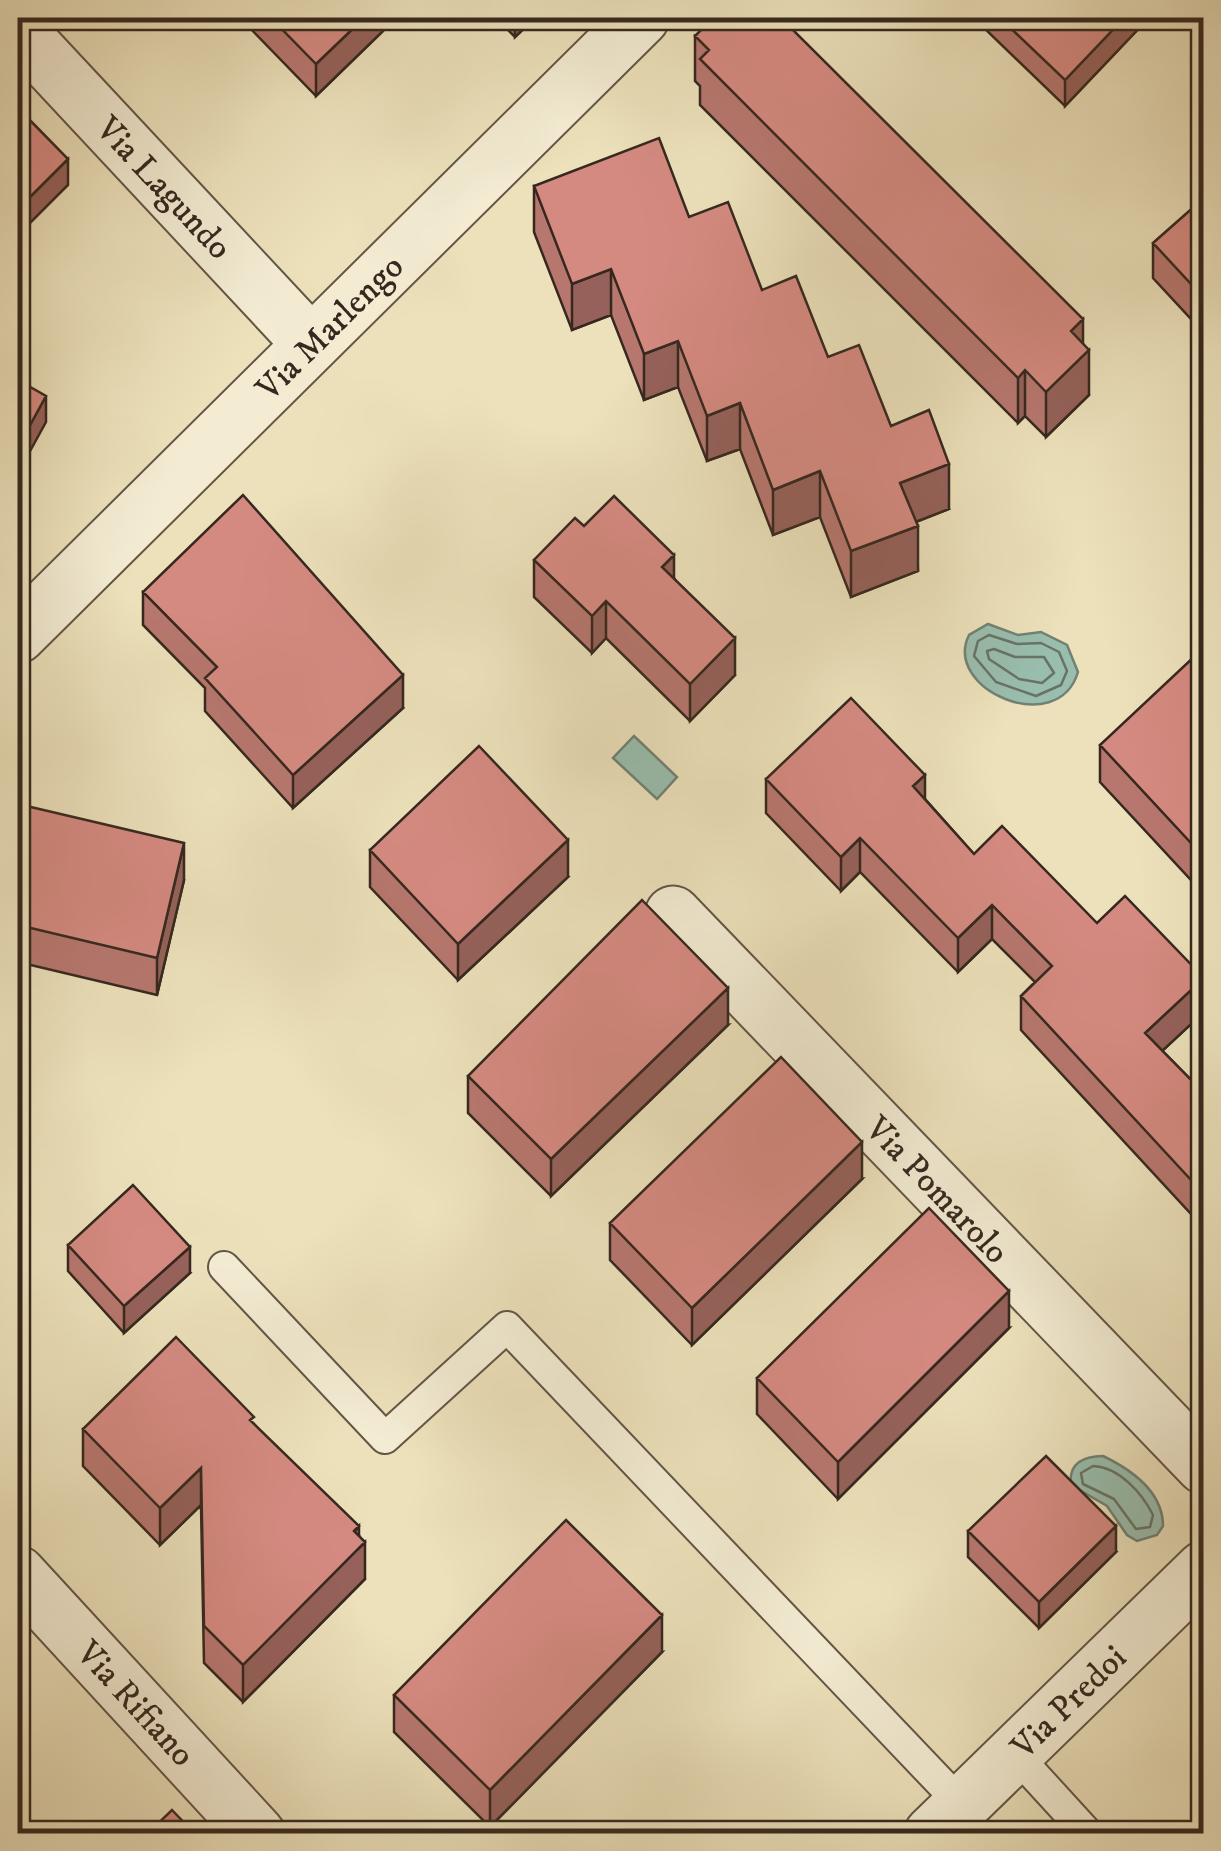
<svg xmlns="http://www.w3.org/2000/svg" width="1221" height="1851" font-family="'IM FELL DW Pica',serif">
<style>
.water{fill:#99beae;stroke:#718275;stroke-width:2.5}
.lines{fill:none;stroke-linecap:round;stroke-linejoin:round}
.shore{stroke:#687366;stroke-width:2.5}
.service-casing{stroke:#645646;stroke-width:34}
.minor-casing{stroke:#645646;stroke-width:59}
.service{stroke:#f3ecd3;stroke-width:30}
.minor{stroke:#f3ecd3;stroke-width:55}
.wall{fill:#b7776f;stroke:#36281f;stroke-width:2.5}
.shaded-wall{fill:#95615a;stroke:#36281f;stroke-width:2.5}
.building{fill:#d58a81;stroke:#36281f;stroke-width:2.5}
.labels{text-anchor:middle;stroke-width:8;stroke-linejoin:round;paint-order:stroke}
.street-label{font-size:35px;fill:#36281f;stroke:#f3ecd3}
</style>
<rect width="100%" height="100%" fill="#ece1bb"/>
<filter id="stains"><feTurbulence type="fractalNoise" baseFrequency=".002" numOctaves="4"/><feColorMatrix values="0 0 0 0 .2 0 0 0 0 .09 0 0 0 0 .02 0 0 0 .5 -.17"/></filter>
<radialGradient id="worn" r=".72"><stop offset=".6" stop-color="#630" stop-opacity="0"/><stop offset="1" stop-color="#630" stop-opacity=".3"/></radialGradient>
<!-- water -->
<path class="water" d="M988,624L1018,635L1041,632L1067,645L1078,672C1058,739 942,690 969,635Z
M634,736L677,777L657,799L613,758Z
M1103,1456C1132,1470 1163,1492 1163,1526L1157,1535L1137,1541L1127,1535L1107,1506L1071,1485C1068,1463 1084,1456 1103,1456Z"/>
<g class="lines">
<!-- shore -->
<path class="shore" d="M989,635L1017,644L1041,643L1059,652L1067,671L1061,685L1036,696L996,682L974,656L978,641Z
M994,649L1015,657H1044L1054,673L1042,683L1019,679L989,659L987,651Z
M1093,1466C1119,1467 1142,1493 1153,1515L1150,1527L1136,1529L1114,1499L1083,1484L1081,1473Z"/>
<!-- service casing -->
<g class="service-casing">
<path id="service" d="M224,1267L385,1438L507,1327L962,1805
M1014,1753L1088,1834"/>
</g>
<!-- minor casing -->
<g class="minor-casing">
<g id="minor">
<path id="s1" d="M18,30L311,344"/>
<path id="s2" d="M18,635L641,18"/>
<path id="s3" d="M673,914L1204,1466"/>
<path id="s4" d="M18,1574L257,1834"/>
<path id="s5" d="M932,1834L1204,1569"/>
</g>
</g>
<!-- service -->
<use href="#service" class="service"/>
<!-- minor -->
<use href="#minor" class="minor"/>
</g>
<!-- wall -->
<path class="wall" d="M247,18H383V31L316,96L247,25Z
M496,18H535L515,37Z
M983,18H1144V23L1065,106L983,27Z
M695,36L1083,344L1089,395L1046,437L1025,416L1018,423L700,105V86L695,81Z
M534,186L689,217L762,290L828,357L891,426L949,509L916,522L918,571L851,597L820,517L773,535L740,449L707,461L678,387L644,400L611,315L572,330L534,232Z
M1204,198V333L1153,278V243Z
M584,526L674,578L735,675L690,721L606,638L592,653L534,597V560Z
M143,592L403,708L293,808L205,711V688L143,625Z
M1204,661V894L1100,782V745Z
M766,779L925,799L974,854L1097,923L1204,1012L1162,1051L1204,1093L1192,1215L1021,1030V996L1035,982L992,939L958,972L860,872L841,891L766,813Z
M18,804L184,880L157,995L18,962Z
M370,850L568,877L458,980L370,887Z
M728,1025L551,1196L468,1113V1076Z
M862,1179L692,1345L610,1260V1223Z
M68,1245L190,1273L124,1333L68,1271Z
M1009,1328L838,1499L757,1414V1378Z
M254,1424L359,1535L365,1579L243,1702L204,1663L201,1505L160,1545L83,1466V1429Z
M968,1531L1116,1552L1039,1628L968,1557Z
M662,1652L490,1827L394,1732V1695Z
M1204,1689V1742L1194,1731V1699Z"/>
<!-- shaded-wall -->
<path class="shaded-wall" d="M364,18H383V31L316,96V64Z
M515,18H535L515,37Z
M1124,18H1144V23L1065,106V80Z
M68,159V185L18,235V209Z
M611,269V315L572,330V284Z
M1083,319V355L1089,350V395L1046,437V392L1071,331Z
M678,341V387L644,400V354Z
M1025,370V416L1018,423V378Z
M46,396V422L18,473V447Z
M740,403V449L707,461V416Z
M949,464V509L900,528V483Z
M820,471V517L773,535V490Z
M918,526V571L851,597V551Z
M674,555V592L662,567Z
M606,601V638L592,653V616Z
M735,638V675L690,721V684Z
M403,675V708L293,808V775Z
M925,775V809L913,786Z
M860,838V872L841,891V857Z
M568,840V877L458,980V944Z
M184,843V880L157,995V958Z
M992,905V939L958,972V938Z
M1204,978V1012L1145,1067V1033Z
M728,988V1025L551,1196V1159Z
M862,1142V1179L692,1345V1308Z
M1204,1170V1204L1192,1215V1181Z
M190,1247V1273L124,1333V1306Z
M1009,1291V1328L838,1499V1462Z
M201,1468V1505L160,1545V1508Z
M359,1526V1548L365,1542V1579L243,1702V1665Z
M1116,1526V1552L1039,1628V1602Z
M662,1615V1652L490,1827V1790Z"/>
<!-- building -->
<path class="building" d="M271,18H364L316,64Z
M713,18H781L1083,319L1071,331L1089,350L1046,392L1025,370L1018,378L700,59L709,50L695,36Z
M1000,18H1124L1065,80Z
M18,108L68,159L18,209Z
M659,138L689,217L728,202L762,290L796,276L828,357L859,345L891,426L929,410L949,464L900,483L918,526L851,551L820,471L773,490L740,403L707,416L678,341L644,354L611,269L572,284L534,186Z
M1204,198V298L1153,243Z
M18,380L46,396L18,447Z
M243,495L403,675L293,775L205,678L217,667L143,592Z
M614,496L674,555L662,567L735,638L690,684L606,601L592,616L534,560L575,518L584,526Z
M1197,654L1204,661V857L1100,745Z
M851,698L925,775L913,786L974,854L1002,826L1097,923L1125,896L1204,978L1145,1033L1204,1093V1170L1192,1181L1021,996L1052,966L992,905L958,938L860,838L841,857L766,779Z
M479,746L568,840L458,944L370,850Z
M18,804L184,843L157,958L18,925Z
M642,900L728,988L551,1159L468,1076Z
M781,1057L862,1142L692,1308L610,1223Z
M133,1185L190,1247L124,1306L68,1245Z
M929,1208L1009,1291L838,1462L757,1378Z
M176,1337L254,1417L250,1420L359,1526L354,1531L365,1542L243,1665L204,1626L201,1468L160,1508L83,1429Z
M1046,1456L1116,1526L1039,1602L968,1531Z
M566,1520L662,1615L490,1790L394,1695Z
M1204,1689V1709L1194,1699Z
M172,1810L195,1834H147Z"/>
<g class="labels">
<!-- street labels -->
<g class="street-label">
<text dy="12" stroke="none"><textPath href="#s1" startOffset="215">Via Lagundo</textPath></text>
<text dy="12" stroke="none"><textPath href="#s2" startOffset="438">Via Marlengo</textPath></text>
<text dy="12" stroke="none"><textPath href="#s3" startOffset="382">Via Pomarolo</textPath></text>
<text dy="12" stroke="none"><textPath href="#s5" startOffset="190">Via Predoi</textPath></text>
<text dy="12" stroke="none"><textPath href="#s4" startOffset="175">Via Rifiano</textPath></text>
</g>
</g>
<!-- margin -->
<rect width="1221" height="1851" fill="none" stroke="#ece1bb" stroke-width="60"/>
<rect x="20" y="20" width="1181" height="1811" fill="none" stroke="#36281f" stroke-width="5"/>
<rect x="30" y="30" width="1161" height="1791" fill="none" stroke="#36281f" stroke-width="2.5"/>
<rect width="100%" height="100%" filter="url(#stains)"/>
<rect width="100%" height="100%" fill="url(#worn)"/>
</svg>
